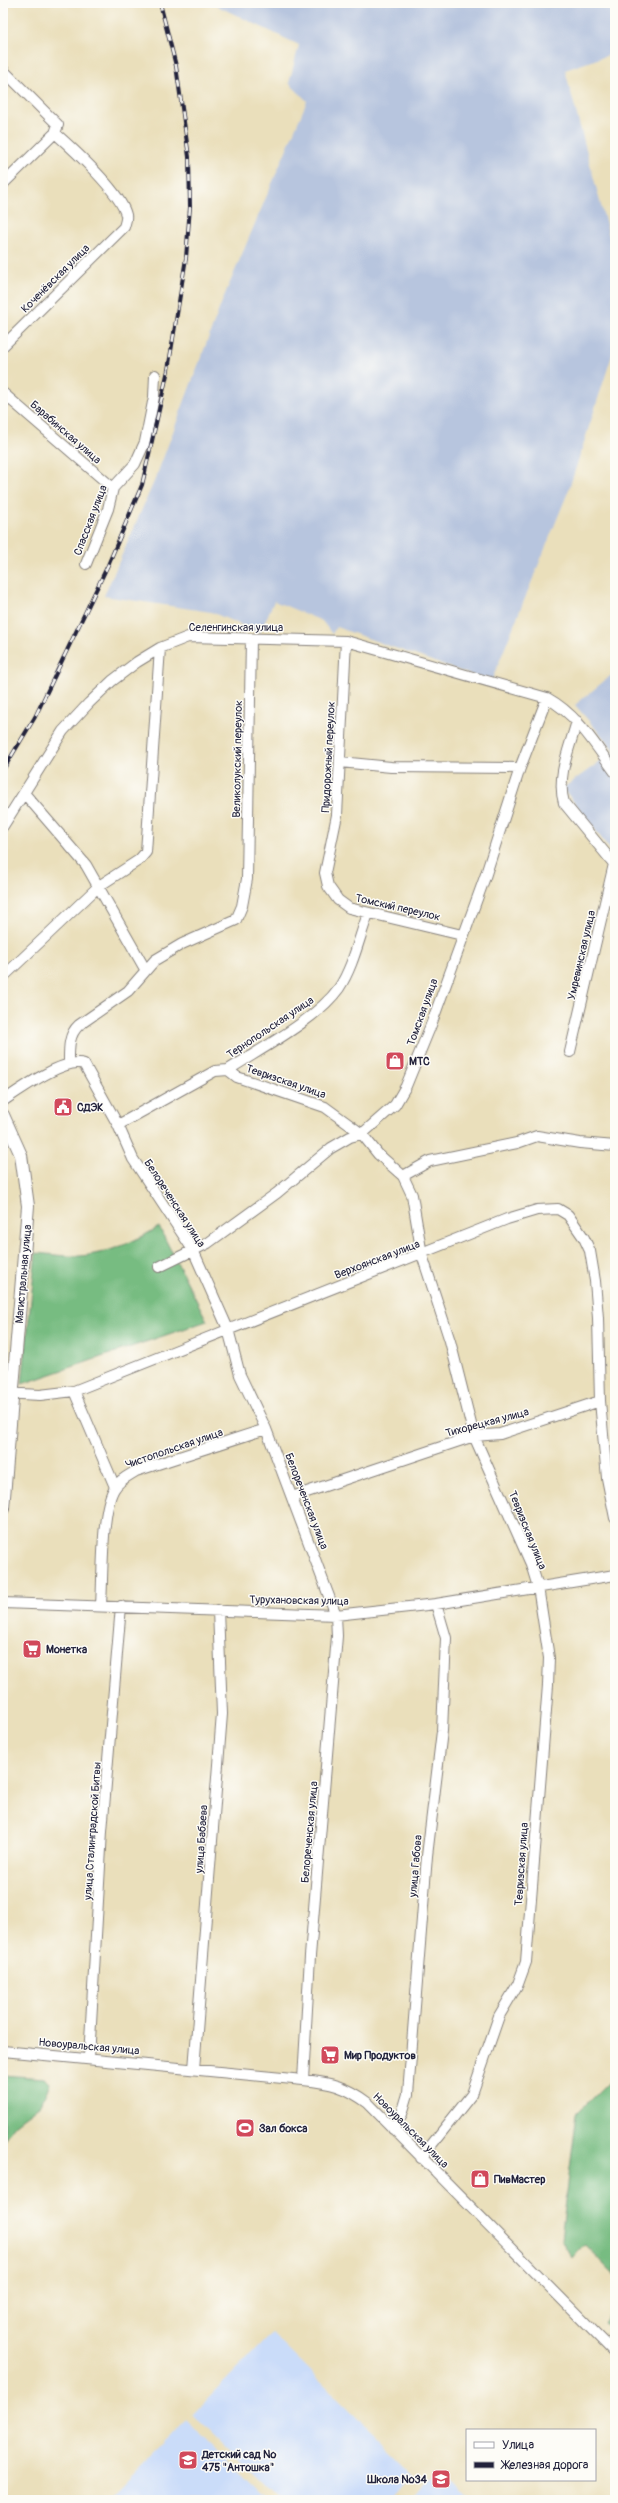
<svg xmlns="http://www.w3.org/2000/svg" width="618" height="2503" font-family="Pangolin,sans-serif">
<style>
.built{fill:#cadcf9}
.industrial{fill:#b7c5de}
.forest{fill:#77bc81;stroke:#4c6f5e}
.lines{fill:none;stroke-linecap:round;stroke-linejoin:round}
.minor-casing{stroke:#86807b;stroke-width:12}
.major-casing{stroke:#86807b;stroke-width:14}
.minor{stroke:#fff;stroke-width:10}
.major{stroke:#fff;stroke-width:12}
.rail-casing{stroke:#22223b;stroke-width:4}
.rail{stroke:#fdfcf7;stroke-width:2.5;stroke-dasharray:8;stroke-linecap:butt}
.labels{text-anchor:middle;stroke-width:3;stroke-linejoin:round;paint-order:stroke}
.street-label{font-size:11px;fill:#22223b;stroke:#fdfcf7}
.poi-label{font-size:11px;font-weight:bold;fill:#22223b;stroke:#fdfcf7;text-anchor:start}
</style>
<rect width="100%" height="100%" fill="#fdfcf7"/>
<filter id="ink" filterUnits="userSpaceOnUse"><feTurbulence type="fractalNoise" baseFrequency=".025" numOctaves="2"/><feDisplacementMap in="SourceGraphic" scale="8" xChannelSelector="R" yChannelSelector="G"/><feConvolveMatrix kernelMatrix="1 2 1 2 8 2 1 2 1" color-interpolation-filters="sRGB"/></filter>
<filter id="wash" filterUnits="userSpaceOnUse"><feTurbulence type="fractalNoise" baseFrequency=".012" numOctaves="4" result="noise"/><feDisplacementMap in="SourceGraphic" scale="16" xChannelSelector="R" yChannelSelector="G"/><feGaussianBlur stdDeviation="0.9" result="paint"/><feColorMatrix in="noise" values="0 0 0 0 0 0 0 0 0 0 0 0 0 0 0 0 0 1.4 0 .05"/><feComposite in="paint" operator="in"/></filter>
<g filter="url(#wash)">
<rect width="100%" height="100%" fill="#eadfbb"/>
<!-- built -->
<path class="built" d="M272,2333L414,2473L388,2500H281L193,2414Z
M187,2420L268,2500H108Z
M442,2471L468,2500H410L425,2486Z"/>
<!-- industrial -->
<path class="industrial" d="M211,3H604L615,12V49L609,55L565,70L615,258V346L568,492L491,682L336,627L332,634L322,621L274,601L260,633L211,612L104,596L156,477L223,299L307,101L289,83L299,45Z
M615,672V751L575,705Z
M615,751V856L563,788Z"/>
<!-- forest -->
<path class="forest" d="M159,1227L207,1321L22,1384L36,1253C50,1254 66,1257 80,1256C108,1254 135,1241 159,1227Z
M3,2075L44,2078L50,2083L41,2104L14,2125L3,2141Z
M615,2075V2276L584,2244L572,2258L561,2239L577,2113Z
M615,2305V2331L603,2324Z"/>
</g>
<g filter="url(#ink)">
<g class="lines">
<!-- minor casing -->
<g class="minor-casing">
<path id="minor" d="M3,70L58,125L55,133L3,184
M3,346L124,227C125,223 127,219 126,215C121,193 73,149 55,133
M3,393L113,488
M86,564L108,509L113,488L135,464L145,442L154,397L155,375
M346,641L337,815L325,873L328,886L338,900L349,908L462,935
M577,721C570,747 556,777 564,803L615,865
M340,762L391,767L520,768
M24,793L86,865L145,969
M3,826L63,731L89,703L112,681L137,662L160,648L188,637L346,641L547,698C578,715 595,745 615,772
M3,977L99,886L139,860L146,852L160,648
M570,1052L614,864
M69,1064C69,1049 68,1035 79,1025L128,991L155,960L182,944L236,920L242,906L247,879L251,639
M228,1070L237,1077L325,1107L362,1134L378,1154L403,1176L412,1195L422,1255L450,1341L474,1436L531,1564L538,1587L549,1658L548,1685L526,1962L518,1984L499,2016L472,2094L421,2158
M3,1101C19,1090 65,1057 84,1064L118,1125L133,1159L193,1250L228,1329L240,1375L266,1429L336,1615L337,1636L310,1956L303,2080
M118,1125L215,1071L228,1070C262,1048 316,1020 339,988C353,967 359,938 368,914
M403,1176L430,1161L517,1143L537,1136L580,1143L615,1146
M159,1267L208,1243L277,1193L331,1148L350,1137L362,1134L395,1105L406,1086L431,1025L485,877L520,768L547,698
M74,1391L115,1487
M3,1393L40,1395L74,1391L507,1219L537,1210L558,1209L568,1215L584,1238L590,1251L595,1281L598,1318L600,1401
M292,1497L474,1436L500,1434L600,1401L607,1478L615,1518
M3,1603L336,1615L436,1604L615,1575
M101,1605C103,1577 101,1511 114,1489C119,1480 128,1476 136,1471L266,1429
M3,2051L303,2080C332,2083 345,2086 368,2103L615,2353
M89,2058L102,1831L121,1606
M194,2069L222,1714L218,1610
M393,2129L402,2114L408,2094L427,1856L442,1731L446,1638L436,1604"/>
</g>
<!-- major casing -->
<g class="major-casing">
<path id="major" d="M3,1115L21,1155L28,1206L3,1509"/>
</g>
<!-- minor -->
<use href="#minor" class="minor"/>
<!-- major -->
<use href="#major" class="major"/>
<!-- rail casing -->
<g class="rail-casing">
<path id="rail" d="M3,770L35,717L108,565L142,485L168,370L186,258L190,207L189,157L176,66L160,3"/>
</g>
<!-- rail -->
<use href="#rail" class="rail"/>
</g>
</g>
<!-- icons -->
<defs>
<g id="shop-square" transform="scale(1)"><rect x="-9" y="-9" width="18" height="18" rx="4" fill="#d1495b" stroke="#fdfcf7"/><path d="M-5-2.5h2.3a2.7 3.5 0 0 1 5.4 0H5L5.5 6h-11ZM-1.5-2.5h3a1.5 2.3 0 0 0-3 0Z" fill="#fff"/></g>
<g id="civic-square" transform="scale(1)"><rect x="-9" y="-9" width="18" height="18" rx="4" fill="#d1495b" stroke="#fdfcf7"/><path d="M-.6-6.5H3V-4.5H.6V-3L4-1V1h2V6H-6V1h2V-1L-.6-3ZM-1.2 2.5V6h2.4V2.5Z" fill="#fff"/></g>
<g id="supermarket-square" transform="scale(1)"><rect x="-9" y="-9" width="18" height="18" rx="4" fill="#d1495b" stroke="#fdfcf7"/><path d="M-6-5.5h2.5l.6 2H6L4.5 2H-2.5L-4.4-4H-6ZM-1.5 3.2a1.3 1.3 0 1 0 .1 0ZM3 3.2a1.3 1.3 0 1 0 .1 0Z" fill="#fff"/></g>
<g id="stadium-square" transform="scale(1)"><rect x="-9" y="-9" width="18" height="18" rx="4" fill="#d1495b" stroke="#fdfcf7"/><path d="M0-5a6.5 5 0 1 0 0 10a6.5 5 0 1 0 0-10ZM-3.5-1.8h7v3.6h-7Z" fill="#fff"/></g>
<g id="school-square" transform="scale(1)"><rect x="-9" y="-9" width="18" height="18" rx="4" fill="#d1495b" stroke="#fdfcf7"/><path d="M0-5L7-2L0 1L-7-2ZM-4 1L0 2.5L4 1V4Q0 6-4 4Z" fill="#fff"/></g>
</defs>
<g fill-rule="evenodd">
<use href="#shop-square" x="395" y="1061"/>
<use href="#civic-square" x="63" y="1107"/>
<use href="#supermarket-square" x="32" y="1649"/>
<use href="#supermarket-square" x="330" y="2055"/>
<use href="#stadium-square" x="245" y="2128"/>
<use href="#shop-square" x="480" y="2179"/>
<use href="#school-square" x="188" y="2460"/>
<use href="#school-square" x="441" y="2479"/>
</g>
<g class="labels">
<!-- street labels -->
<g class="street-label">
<text transform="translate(55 278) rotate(-45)" y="4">Коченёвская улица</text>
<text transform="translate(66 432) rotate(41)" y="4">Барабинская улица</text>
<text transform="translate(90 520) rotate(-69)" y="4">Спасская улица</text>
<text x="236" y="631">Селенгинская улица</text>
<text transform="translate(328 757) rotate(-87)" y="4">Придорожный переулок</text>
<text transform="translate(237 759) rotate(-89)" y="4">Великолукский переулок</text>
<text transform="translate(398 907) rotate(13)" y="4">Томский переулок</text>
<text transform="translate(581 955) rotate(-77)" y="4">Умревинская улица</text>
<text transform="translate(422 1012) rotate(-70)" y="4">Томская улица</text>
<text transform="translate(270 1027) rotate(-34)" y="4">Тернопольская улица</text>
<text transform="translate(286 1081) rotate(19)" y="4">Тевризская улица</text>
<text transform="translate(175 1203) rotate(57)" y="4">Белореченская улица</text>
<text transform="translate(377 1259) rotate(-21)" y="4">Верхоянская улица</text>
<text transform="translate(23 1274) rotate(-85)" y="4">Магистральная улица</text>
<text transform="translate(487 1422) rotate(-15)" y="4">Тихорецкая улица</text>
<text transform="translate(174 1448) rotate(-19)" y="4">Чистопольская улица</text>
<text transform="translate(307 1501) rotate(69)" y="4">Белореченская улица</text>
<text transform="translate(528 1530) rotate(68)" y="4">Тевризская улица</text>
<text transform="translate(299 1600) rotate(1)" y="4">Турухановская улица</text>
<text transform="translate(92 1831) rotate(-86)" y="4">улица Сталинградской Битвы</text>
<text transform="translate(309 1832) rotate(-85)" y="4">Белореченская улица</text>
<text transform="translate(201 1839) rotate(-86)" y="4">улица Бабаева</text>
<text transform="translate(521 1864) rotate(-86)" y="4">Тевризская улица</text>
<text transform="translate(415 1866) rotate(-85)" y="4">улица Габова</text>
<text transform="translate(89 2046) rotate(5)" y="4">Новоуральская улица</text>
<text transform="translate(411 2130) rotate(45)" y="4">Новоуральская улица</text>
</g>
<!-- poi labels -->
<g class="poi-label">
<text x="409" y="1065">МТС</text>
<text x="77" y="1111">СДЭК</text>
<text x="46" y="1653">Монетка</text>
<text x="344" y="2059">Мир Продуктов</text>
<text x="259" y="2132">Зал бокса</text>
<text x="494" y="2183">ПивМастер</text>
<text x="202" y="2458">Детский сад №<tspan x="202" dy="13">475 "Антошка"</tspan></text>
<text x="427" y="2483" text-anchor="end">Школа №34</text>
</g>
</g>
<!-- margin -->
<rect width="618" height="2503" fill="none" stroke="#fdfcf7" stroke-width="16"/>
<!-- legend -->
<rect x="466" y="2429" width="130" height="52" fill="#fdfcf7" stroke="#a5a5ac"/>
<rect x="474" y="2442" width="20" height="6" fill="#ffffff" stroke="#a5a5ac"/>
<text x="502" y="2449" font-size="12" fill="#22223b">Улица</text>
<rect x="474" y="2462" width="20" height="6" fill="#22223b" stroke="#a5a5ac"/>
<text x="502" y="2469" font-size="12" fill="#22223b">Железная дорога</text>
</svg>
